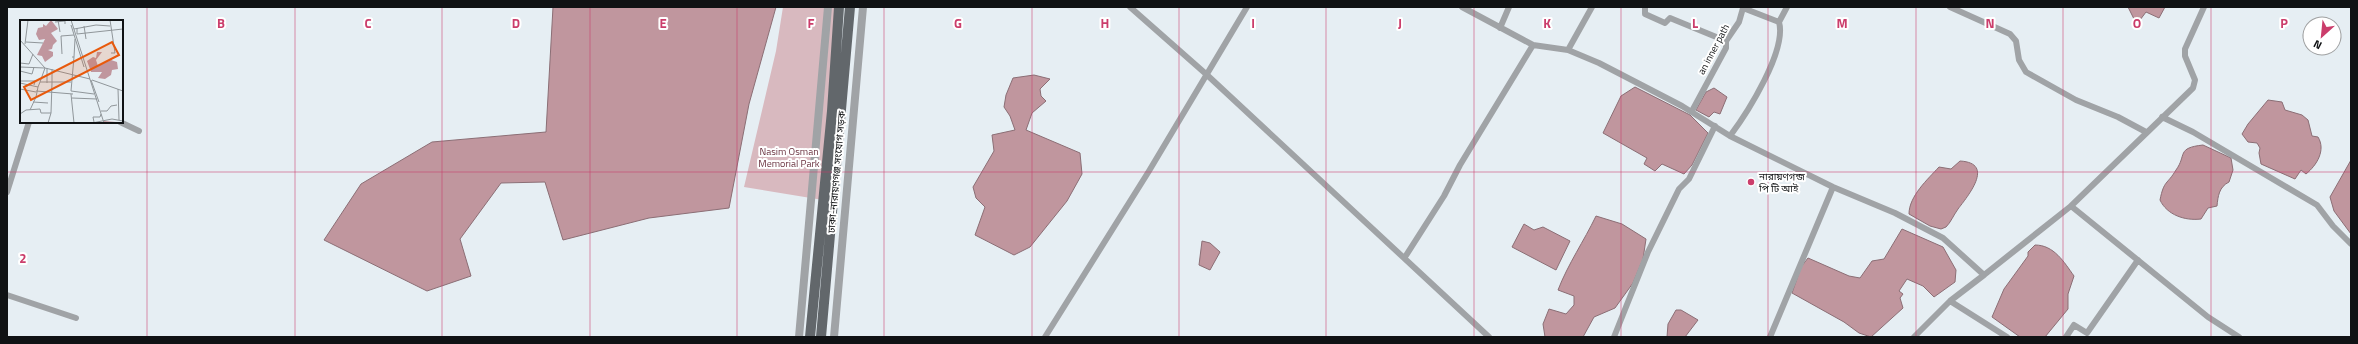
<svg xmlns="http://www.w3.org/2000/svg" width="2358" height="344" font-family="'Titillium Web','Noto Sans Bengali',sans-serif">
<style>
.green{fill:#d8b9bf}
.water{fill:#c0969e;stroke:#8b6e75}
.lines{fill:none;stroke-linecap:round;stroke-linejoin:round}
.minor{stroke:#a0a3a6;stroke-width:6}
.tertiary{stroke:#a0a3a6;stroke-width:8}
.primary{stroke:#62676b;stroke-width:10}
.grid{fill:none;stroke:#cb3d6b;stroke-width:1;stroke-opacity:0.55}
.poi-dot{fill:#cb3d6b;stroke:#fff;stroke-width:1.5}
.labels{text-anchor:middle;stroke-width:4;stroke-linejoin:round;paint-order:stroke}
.street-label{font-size:10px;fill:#101214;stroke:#fff}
.park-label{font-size:10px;fill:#68303e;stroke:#fff}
.poi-label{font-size:10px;fill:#101214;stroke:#fff;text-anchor:start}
.inset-river{fill:none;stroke:#c0969e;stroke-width:2}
.inset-road{fill:none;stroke:#90969a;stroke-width:1}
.view{fill:#e8590c;fill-opacity:0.15;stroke:#e8590c;stroke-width:2}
.inset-edge{fill:none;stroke:#101214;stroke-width:2}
.grid-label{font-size:13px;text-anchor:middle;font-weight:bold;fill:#cb3d6b;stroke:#fff;stroke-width:4;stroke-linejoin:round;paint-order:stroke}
</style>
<rect width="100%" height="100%" fill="#e6eef3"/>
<!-- green -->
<path class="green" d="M783,7H838L823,200L744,187L776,51Z"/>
<!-- water -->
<path class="water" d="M553,7H776L749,104L729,208L649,218L563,240L545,182L501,183L460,239L471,276L427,291L324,240L361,184L432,142L546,132Z
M2128,7H2165L2159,18L2146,12L2140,20L2134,19Z
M1034,75L1050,79L1040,89L1041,96L1046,101L1032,113L1026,130L1080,153L1082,174L1067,201L1030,247L1014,255L975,235L985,207L976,198L973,187L994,151L992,135L1015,130L1010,116L1004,107L1006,95L1013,78Z
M1635,87L1690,115L1708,133L1692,165L1684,174L1662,164L1655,171L1644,164L1647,158L1603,133L1621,96Z
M1714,88L1727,97L1720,114L1714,112L1709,117L1696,110L1706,92Z
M2268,100L2282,102L2285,110L2302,115L2308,120L2312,136L2318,137C2326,150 2317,165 2306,174L2301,170L2295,179L2261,164L2259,153L2260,148L2257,143L2248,142L2242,134L2248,124Z
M2203,145L2231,158L2233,170L2229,182C2219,187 2218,196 2217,206L2208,208L2201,219C2185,221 2167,215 2160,200C2164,180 2167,185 2176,170C2187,155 2176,148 2203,145Z
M2351,160V234L2334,211L2330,197Z
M1960,161C1996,163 1967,197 1958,209C1953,216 1951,222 1946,227L1941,229L1930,226L1909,214C1909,196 1928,179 1939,167L1951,169Z
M1596,216L1622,224L1646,239L1643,259L1633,283L1615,308L1594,317L1583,337H1545L1543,324L1549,309L1566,314L1574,305V296L1558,290C1568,264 1584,241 1596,216Z
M1524,224L1534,230L1543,227L1570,241L1556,270L1512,247Z
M1902,229L1943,247L1956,270L1955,282L1934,297L1923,286L1907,279L1899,291L1903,294L1900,298L1903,308L1871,337L1859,333L1844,322L1792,293L1801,267L1808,258L1849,276L1860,278L1872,261L1884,259Z
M1202,241L1210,243L1220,252L1210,270L1199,265Z
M2035,245C2054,245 2064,262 2074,276L2068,294V309L2045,337H2020L1992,317L2004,289L2028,256V252Z
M1676,310H1681L1698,320L1685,337H1667L1668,324Z"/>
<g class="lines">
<!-- minor -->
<path class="minor" d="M1130,7L1206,74L1489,337
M1462,7L1533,45L1568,50L1599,63L1682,106L1730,136L1833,187L1895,213L1943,238L1984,275L2071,206L2208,317L2239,337
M1645,7V14L1665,23L1670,18L1726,41
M1950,7L2010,34L2016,41L2019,60L2026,72L2076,100L2118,117L2146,132
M1500,28L1509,7
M1568,50L1592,7
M1692,111L1726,48V41L1739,22L1743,8L1779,22
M2162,117L2193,132L2317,205L2333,226L2351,244
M120,122L139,131
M1730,136C1748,112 1787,50 1779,22L1787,7
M7,192L29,122
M2071,206L2193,88L2195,80L2185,56V49L2204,7
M1405,257L1444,196L1460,165L1533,45
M7,295L76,318
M1950,301L2007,337
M1045,337L1149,171L1247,7
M1614,337L1648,252L1679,189L1689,179L1715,126
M1770,337L1833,187
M1914,337L1950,301L1984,275
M2066,337L2074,325L2087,333L2138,260"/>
<!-- tertiary -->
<path class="tertiary" d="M799,337L828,7
M834,337L863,7"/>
<!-- primary -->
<path class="primary" d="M810,337L832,111L839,7
M821,337L850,7"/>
</g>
<!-- grid -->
<path class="grid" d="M147,7V337M295,7V337M442,7V337M590,7V337M737,7V337M884,7V337M1032,7V337M1179,7V337M1326,7V337M1474,7V337M1621,7V337M1768,7V337M1916,7V337M2063,7V337M2211,7V337M7,172H2351"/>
<!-- markers -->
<circle class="poi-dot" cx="1751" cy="182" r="4"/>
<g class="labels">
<!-- street labels -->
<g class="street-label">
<text transform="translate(1713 49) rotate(-62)" y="4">an inner path</text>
<text transform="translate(836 172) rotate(-85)" y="4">ঢাকা-নারায়ণগঞ্জ সংযোগ সড়ক</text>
</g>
<!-- park labels -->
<g class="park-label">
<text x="789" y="155">Nasim Osman<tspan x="789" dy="12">Memorial Park</tspan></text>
</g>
<!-- poi labels -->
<g class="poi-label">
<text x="1759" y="180">নারায়ণগন্জ<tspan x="1759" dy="12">পি টি আই</tspan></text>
</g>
</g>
<!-- overview -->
<g transform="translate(20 20)">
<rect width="103" height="103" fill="#e6eef3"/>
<path d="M31,0L38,9L31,13L37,21L33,25L32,29L28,30L33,32V36L25,42L22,36L17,35L25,19L19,20L16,14L18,8L23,7V4L26,6ZM77,32H82L76,40L78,46L91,40L97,42L98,49L92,50L91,55L85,59L78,58L82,52H71L70,49L67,41L73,37L76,38Z" fill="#c0969e"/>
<path class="inset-river" d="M84,102L96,103"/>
<path class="inset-road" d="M38,0L40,12M51,0L84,103M90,0L95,33H91M35,2L45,1V4M51,5L64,47M64,6L66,19M57,8V14L103,9M54,9L76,5L90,6M0,20L25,48L70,59M6,22L23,23M5,24L8,0M42,34L41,16L54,15M52,37H54L55,19M54,37L51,71L74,74M0,43L9,44L13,34M0,47L25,48L20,62M27,48V63M32,49V63M0,51L12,54L14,47M71,60L79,82M72,60L103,71M0,61H15L14,65M0,63L18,67L20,62H51M0,69L16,72M98,69L99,100M16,71L53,74M51,74L54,103M52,78L77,79M13,82L28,83M10,90L16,77L18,67M81,91H87L91,86L97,85M0,94L6,90L20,89L21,93H31M74,102L73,97H80L81,94M28,103L31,93L32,63M72,103L92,99L103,101"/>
<path class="view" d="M92,22L99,35L11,80L4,67Z"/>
<rect width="103" height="103" class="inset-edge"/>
</g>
<g class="grid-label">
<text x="221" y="28">B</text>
<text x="368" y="28">C</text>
<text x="516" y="28">D</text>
<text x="663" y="28">E</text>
<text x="811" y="28">F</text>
<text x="958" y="28">G</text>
<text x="1105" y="28">H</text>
<text x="1253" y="28">I</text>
<text x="1400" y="28">J</text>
<text x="1547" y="28">K</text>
<text x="1695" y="28">L</text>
<text x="1842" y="28">M</text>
<text x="1990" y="28">N</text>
<text x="2137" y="28">O</text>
<text x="2284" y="28">P</text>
<text x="23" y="263">2</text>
</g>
<!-- border -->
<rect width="2358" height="344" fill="none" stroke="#101214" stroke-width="16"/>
<!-- north arrow -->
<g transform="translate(2322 36) rotate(207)"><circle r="19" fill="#ffffff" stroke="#9fa0a1"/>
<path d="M0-3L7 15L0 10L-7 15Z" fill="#cb3d6b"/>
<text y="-6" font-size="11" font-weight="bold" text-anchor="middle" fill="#101214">N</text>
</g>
</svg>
